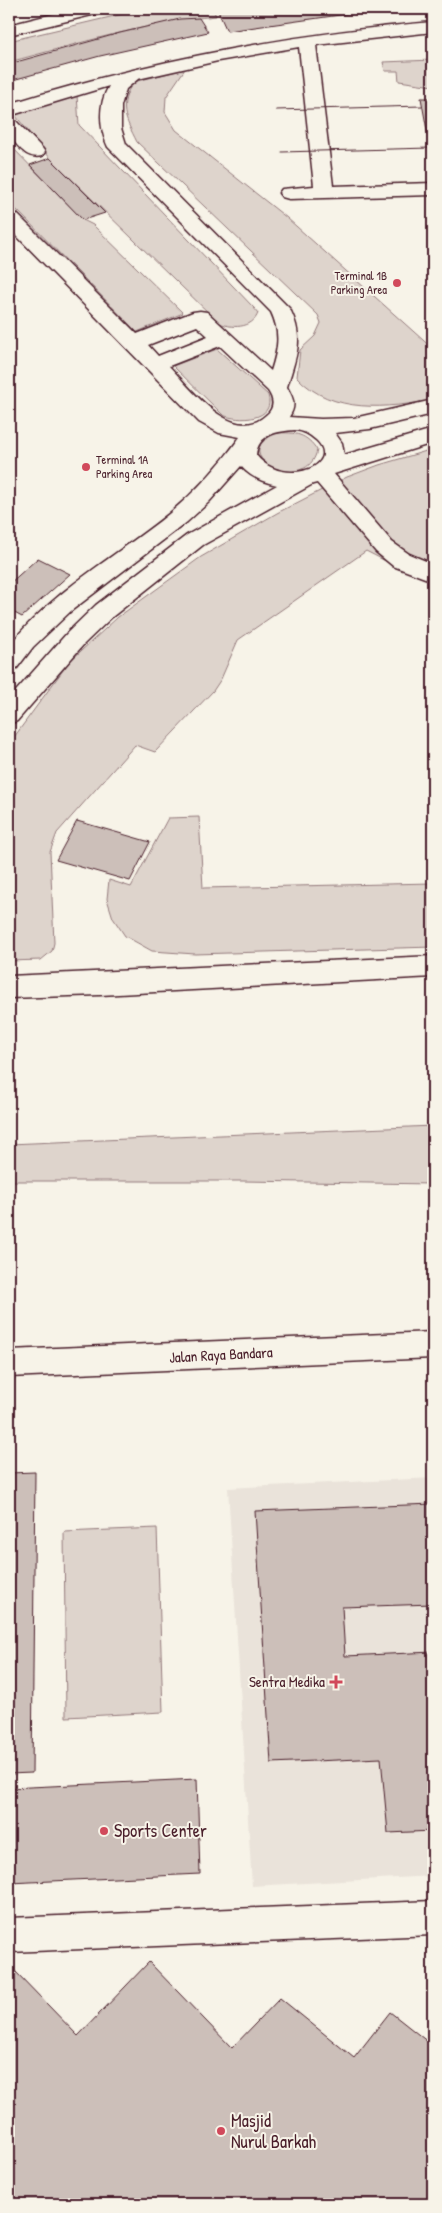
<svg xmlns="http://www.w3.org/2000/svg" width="442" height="2213" font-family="'Patrick Hand',sans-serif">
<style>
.built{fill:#eae3da}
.green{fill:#ded4cc;stroke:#947a7c}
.building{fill:#ccbfb9;stroke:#4a1f2b}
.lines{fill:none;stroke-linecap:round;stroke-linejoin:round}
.minor-casing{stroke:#4a1f2b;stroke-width:3}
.major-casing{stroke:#4a1f2b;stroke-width:3}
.minor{fill:#f7f3e8;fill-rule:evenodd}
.major{fill:#f7f3e8;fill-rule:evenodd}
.tram{stroke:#4a1f2b;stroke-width:1}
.poi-dot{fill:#d1495b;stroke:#f7f3e8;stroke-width:2}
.labels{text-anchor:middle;stroke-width:4;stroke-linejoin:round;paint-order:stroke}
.far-poi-label{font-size:12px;fill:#4a1f2b;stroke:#f7f3e8;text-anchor:end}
.street-label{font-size:15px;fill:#4a1f2b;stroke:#f7f3e8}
.poi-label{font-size:15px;fill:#4a1f2b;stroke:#f7f3e8;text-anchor:end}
.near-poi-label{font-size:18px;fill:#4a1f2b;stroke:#f7f3e8;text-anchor:start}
</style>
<rect width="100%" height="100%" fill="#f7f3e8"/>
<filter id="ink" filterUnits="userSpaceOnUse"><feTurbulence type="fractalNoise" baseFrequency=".02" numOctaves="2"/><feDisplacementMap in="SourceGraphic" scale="10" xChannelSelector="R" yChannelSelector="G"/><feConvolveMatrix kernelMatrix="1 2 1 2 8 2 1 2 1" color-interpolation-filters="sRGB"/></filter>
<g filter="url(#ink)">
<!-- built -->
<path class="built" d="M433,1478V1876L252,1886L228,1488Z"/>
<!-- green -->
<path class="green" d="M144,9H213L216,16C145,23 77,44 9,62V41Z
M433,60V86L399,81L398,71H385L383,62Z
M185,69L166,97L165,112L176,130L287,218L433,349V400C388,408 332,415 297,377L300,350L315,336L321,323L318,315L137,142C125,118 118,107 133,82Z
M77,95L79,125L254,308L258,313C253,329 230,329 218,322L50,158L15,115Z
M9,144L83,220L93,225L183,313L137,332L9,202Z
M217,349L268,395C276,421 238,422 223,415L173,366Z
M277,433C295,432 307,434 317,450C308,496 222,456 277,433Z
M433,449V579L405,571L366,551L238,640L221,679L213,691L155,752L135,745L57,833L50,852L54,943L52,951L41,960L9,961V823L14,811L9,775V744L69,662L118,617L201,557L277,513L347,477L379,465Z
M199,817L203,888L433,883V947L195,954L152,951L125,936L113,918L107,899L109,880L131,887L168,818Z
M433,1126V1184L243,1181H9V1144Z
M157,1528L163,1712L66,1717L64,1532Z"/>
<!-- building -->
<path class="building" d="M217,9H359L361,12L227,31Z
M199,18L208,32L100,56L9,81V64L120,33L180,19Z
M421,98H433V157H432Z
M50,158L105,213L83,220L30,165Z
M38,558L70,574L22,617L9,610V584Z
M77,821L150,842L130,881L56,860Z
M35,1472L32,1773L9,1774V1473Z
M433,1504V1604L342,1607L345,1656L433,1652V1831L388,1833L381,1758L271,1763L255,1511Z
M197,1779L200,1874L9,1883V1788Z
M149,1962L232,2048L280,1998L354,2058L390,2012L433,2046V2204H9V1978L14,1970L78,2036Z"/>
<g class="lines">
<!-- minor casing -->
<g class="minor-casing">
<path id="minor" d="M73,9H103L100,13L9,35V25Z
M433,22V32L316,45L333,186L433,183V195L289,199L282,197L279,193L282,189L314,186L299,47L218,61L138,79L126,89L121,106V128L126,144L290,309C305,340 296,356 287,387C293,398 297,405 289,417L321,419L354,418L433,400V414L370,429L335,433L342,443L344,455L433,429V443L334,474L392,542L409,554L433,564V581L393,566L376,552L317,483L313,484L203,545L112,617L84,644L17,721L9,724V699L68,632L96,605L187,535L277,485C263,482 250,477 241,466L209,502L187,522L71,611L33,647L17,668L9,670V646C53,590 116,557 170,513C196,491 220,465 240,437L219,433L199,422L9,228V211L16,213L137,334L193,312L200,311L207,312L271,371C278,349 281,333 271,312L108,147C99,128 98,104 109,86L9,116V104C148,61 288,34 433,22ZM197,326L208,336L158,356L148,345ZM220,346L268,391C274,400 275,408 266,415C233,446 190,388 169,366ZM295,430C304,431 309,434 316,440C344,466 282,489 256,455C258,434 278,431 295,430Z
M9,119L16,121L42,148L45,152L42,156C26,160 19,146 9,136Z
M433,956V977L100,995L9,998V976Z
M433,1901V1935L9,1952V1918Z"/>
</g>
<!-- major casing -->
<g class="major-casing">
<path id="major" d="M433,1332V1358L9,1377V1350Z"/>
</g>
<!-- minor -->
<use href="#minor" class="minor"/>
<!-- major -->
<use href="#major" class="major"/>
<!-- tram -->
<path class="tram" d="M276,110L422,106
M282,152L430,148"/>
</g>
</g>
<!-- markers -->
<g class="poi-dot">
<circle cx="397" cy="283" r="5"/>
<circle cx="86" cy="467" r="5"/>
<path d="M333.5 1674.5h5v5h5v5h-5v5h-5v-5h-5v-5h5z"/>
<circle cx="104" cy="1831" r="5"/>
<circle cx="221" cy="2131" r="5"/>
</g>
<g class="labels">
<!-- far-poi labels -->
<g class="far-poi-label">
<text x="387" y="280">Terminal 1B<tspan x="387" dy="14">Parking Area</tspan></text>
<text x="96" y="464" text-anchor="start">Terminal 1A<tspan x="96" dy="14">Parking Area</tspan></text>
</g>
<!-- street labels -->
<g class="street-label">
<text transform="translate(221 1355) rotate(-3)" y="5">Jalan Raya Bandara</text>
</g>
<!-- poi labels -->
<g class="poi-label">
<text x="325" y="1687">Sentra Medika</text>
</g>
<!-- near-poi labels -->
<g class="near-poi-label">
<text x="114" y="1837">Sports Center</text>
<text x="231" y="2127">Masjid<tspan x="231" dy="21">Nurul Barkah</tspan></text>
</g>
</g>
<!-- margin -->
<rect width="442" height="2213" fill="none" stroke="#f7f3e8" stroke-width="30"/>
<rect x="15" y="15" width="412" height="2183" fill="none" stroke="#4a1f2b" stroke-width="2" filter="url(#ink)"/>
</svg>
